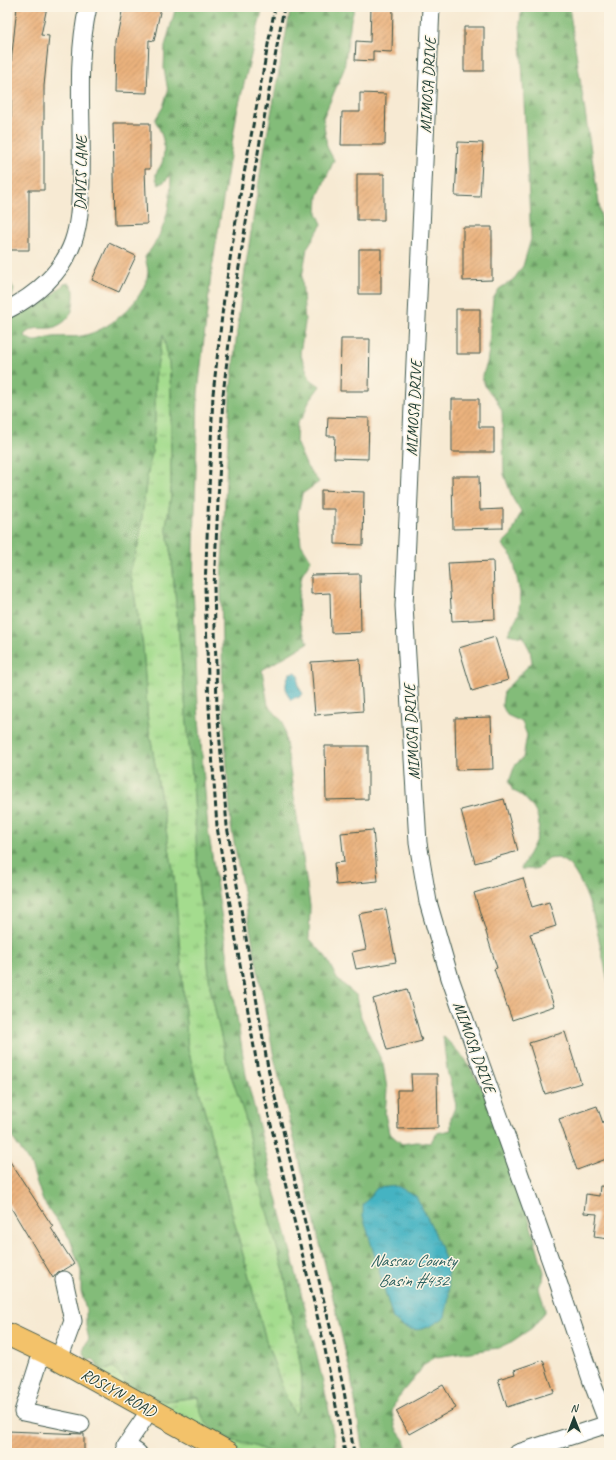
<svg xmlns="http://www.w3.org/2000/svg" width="616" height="1460" font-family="Caveat,sans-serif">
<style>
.grass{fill:url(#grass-tufts);stroke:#628c61}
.forest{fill:url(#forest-firs);stroke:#517c56;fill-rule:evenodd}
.water{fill:url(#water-ripples);stroke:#32787b}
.building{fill:url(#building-hatch)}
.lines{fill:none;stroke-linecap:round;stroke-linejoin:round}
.minor-casing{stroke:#3f574c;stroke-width:19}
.major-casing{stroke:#3f574c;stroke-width:24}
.minor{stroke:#fff;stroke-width:17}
.major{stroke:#f3c26a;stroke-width:22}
.rail{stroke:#1f3d34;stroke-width:3;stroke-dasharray:6 3;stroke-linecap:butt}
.labels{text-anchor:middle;stroke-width:3;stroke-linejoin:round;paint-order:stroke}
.street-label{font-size:16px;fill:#1f3d34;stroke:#fcf5e5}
.water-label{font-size:17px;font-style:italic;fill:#2a605f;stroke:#fcf5e5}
</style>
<defs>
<pattern id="grass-tufts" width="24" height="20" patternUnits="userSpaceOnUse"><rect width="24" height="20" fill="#a4dc8e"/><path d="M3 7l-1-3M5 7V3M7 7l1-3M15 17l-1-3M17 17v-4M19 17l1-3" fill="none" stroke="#85b475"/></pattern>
<pattern id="forest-firs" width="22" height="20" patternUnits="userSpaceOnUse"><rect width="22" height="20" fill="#83bc79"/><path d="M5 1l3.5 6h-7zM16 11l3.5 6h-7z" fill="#6b9a64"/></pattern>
<pattern id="water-ripples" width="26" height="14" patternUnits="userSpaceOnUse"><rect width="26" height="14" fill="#45b3c2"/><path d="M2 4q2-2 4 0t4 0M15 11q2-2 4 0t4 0" fill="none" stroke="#39939e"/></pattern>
<pattern id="building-hatch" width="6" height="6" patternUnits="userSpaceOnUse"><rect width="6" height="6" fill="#ebb27e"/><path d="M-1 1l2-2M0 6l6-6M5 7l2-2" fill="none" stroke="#be9268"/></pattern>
</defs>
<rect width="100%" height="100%" fill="#fcf5e5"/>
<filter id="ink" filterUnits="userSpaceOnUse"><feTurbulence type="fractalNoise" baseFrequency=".025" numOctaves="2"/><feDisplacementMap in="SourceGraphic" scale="8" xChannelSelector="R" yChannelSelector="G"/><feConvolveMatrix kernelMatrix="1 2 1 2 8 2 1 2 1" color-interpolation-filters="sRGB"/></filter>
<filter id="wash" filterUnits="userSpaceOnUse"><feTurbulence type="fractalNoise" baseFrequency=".012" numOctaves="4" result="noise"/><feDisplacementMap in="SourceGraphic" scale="16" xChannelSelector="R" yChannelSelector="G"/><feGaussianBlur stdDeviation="0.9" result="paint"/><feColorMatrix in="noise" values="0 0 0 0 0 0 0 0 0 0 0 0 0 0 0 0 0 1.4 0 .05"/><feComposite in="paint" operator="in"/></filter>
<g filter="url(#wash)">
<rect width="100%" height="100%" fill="#f7ead3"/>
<!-- grass -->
<path class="grass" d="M163,332L169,363L171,393V496L166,526L172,561L194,798L199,893L206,940L210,987L227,1063L245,1117L257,1176L284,1272L301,1368L302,1388L299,1408L295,1415L287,1400L267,1344L188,1049L174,877L148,723L143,646L130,570L139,543L146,483L152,451L155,420V379Z
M97,1363L100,1368L108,1370L113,1367L128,1385L165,1401L198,1397L200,1412L207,1424L235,1441L254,1446L272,1453H229L95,1380Z"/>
<!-- forest -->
<path class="forest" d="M176,7H263L237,112L211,275L198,393L193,586L198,706L208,829L246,1075L315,1348L326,1396L337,1453H272L255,1446L235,1441L218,1434L207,1424L200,1412L198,1397L165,1401L146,1395L128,1385L113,1367L105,1370L101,1368L93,1359L90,1360L87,1359C82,1352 84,1346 89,1339L86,1326V1309L81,1291V1271L70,1239L43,1201L31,1165L14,1140L7,1134V318L19,314L26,310L38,307L49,298L64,284L69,283L74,290C74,305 74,317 59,325C56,326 54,328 51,328C40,329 32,326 24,335C35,346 40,339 53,337C64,336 76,338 86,335C112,328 145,300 148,272C148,268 146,262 145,257C165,233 171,207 171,175L165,181L159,185C151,171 161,171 163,159C166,143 162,134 155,120L163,107L168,91L164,68L165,46ZM163,334L169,363L171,393V496L166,526L172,561L194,798L199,893L206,940L210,987L227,1063L245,1117L257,1176L284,1272L301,1368L302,1388L299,1408L295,1415L287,1400L267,1344L188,1049L174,877L148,723L143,646L130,570L139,543L146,483L152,451L155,420V379Z
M291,7H355L351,19L344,69L323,118L327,147L334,160L318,196L317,213L322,224L307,248L302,277L305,323L300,353L310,379L320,386L309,401L304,415L297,423L296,442L307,467L319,482L302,494L298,513L301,544L311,560L302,574L298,599L300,625L308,643L262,670L268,705L283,722L310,906L309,938L326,957L337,979L357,996L361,1017L383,1064L387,1089L385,1114L389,1133L402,1144L416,1142L430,1143L437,1133L451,1130V1117L456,1105L447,1070L443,1036L465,1059L501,1121L544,1272L543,1281L539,1286C539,1295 545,1302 545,1312L532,1328L511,1342L498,1348L436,1357L424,1364L419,1372L403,1391L395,1403L392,1412L396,1429L404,1440L408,1453H363L351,1376L330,1285L274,1057L231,826L223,707L221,586L230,395L241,296L261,168Z
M522,7H569L609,269V985C600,948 594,897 571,867C568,863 562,860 558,858L547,859C538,871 535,869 521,869C531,847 550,827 530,804C525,798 521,794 513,791L509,782L515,765L523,758L527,735L522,722L507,715L502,705L504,691L532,662L530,650L523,637L508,634L519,613L520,593L513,558L502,544L512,534L521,512L513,499L504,474L502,411L496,399L486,388L482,377L487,363L489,349L490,326L493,299L499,289L514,279L523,266L531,239L520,22Z
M7,277L14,289L12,297L7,304Z"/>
<!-- water -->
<path class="water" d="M296,672L299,675L298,686L303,694L298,698L295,697L291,700C285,692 284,682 290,673Z
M397,1186L416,1196L434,1231L447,1264L449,1297L445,1317C425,1331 412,1336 393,1319L363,1216V1205L377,1188Z"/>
<g id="blocks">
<!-- building -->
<path class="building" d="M17,7H47L41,35L49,36L44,86V190H29V250H7V208H11V72H10Z
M123,7H161L154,41L149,40L147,93L115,92L116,41Z
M371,7H393L392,52L373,51V61L355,60L356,41L370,42Z
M464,27H484V71H464Z
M360,93L386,94L385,145H341L342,112H360Z
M113,123H150V169H145L147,224L115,225Z
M458,142L483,143L480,197L455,196Z
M357,174H384V220H357Z
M463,227H492V280L463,281Z
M109,243L136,256L119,292L92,280Z
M359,249H381V294H359Z
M456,309H480V354H456Z
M341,339H370L369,391H340Z
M452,399H479V427H494V452H452Z
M328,417L369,418L368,459L334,458L335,436H327Z
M452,476H479L480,510L503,509V528L453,529Z
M321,490L364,492L363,545L335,544V509H321Z
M493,561L495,619L452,621L448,563Z
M360,574L361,632L331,633L330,593L311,594V575Z
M495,637L508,680L472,691L459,648Z
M360,659L363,711L315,715L311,662Z
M491,717L493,769L456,770L455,718Z
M325,746H368V799L326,800Z
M504,799L518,851L475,863L461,810Z
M373,830L378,881L336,885L334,863L344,862L341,833Z
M523,878L532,907L549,902L556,926L530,934L554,1006L512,1020L494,969L497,968L474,893Z
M386,909L396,962L356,969L352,952L366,949L359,914Z
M407,989L422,1041L387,1050L373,999Z
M565,1032L581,1083L545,1094L529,1043Z
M411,1074H437L438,1128L398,1129L397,1090H412Z
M597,1106L603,1123L609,1121V1158L577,1170L559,1119Z
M7,1157L53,1227L51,1228L74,1264L64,1270L58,1272L53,1278L7,1201Z
M600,1186L609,1187V1239L594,1237L597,1214L584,1213L586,1194L599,1196Z
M543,1360L554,1392L507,1407L498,1379L515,1374L514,1370Z
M443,1385L456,1408L409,1434L396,1411Z
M7,1431L84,1434V1453H7Z"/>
</g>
</g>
<g filter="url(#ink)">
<use href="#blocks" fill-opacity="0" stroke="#3f574c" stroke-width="1"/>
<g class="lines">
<!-- minor casing -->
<g class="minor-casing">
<path id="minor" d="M431,7L404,606L418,843L428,902L450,978L556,1276L591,1379L609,1426
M7,310C35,296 62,273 73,242C80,222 80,201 81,180C83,122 75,63 88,7
M42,1352L23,1412L81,1424
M59,1359L73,1321L64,1280
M138,1453L126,1445L150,1410
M518,1453L608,1424"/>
</g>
<!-- major casing -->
<g class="major-casing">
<path id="major" d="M7,1334L59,1359L229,1453"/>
</g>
<!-- minor -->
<use href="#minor" class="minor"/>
<!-- major -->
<use href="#major" class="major"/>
<!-- rail -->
<path class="rail" d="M275,7L239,201L224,298L213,394L205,587L209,708L217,827L258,1071L324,1344L345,1453
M284,7L249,203L234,299L223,395L214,587L217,707L227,826L268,1068L334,1343L344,1391L354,1453"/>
</g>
</g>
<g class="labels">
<!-- street labels -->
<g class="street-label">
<text transform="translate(427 85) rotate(-87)" y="6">MIMOSA DRIVE</text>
<text transform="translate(80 173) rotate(-89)" y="6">DAVIS LANE</text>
<text transform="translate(413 408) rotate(-87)" y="6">MIMOSA DRIVE</text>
<text transform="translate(411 732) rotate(-93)" y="6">MIMOSA DRIVE</text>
<text transform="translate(475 1047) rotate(70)" y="6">MIMOSA DRIVE</text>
<text transform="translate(119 1392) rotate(29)" y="6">ROSLYN ROAD</text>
</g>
<!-- water labels -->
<g class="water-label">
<text x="413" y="1266">Nassau County<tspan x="413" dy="20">Basin #432</tspan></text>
</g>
</g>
<!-- margin -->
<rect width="616" height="1460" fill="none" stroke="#fcf5e5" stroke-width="24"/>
<!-- north arrow -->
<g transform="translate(574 1418)" stroke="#fcf5e5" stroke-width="3" paint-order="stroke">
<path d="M0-3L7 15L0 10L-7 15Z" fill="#1f3d34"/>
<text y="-6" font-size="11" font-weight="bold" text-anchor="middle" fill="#1f3d34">N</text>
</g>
</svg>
